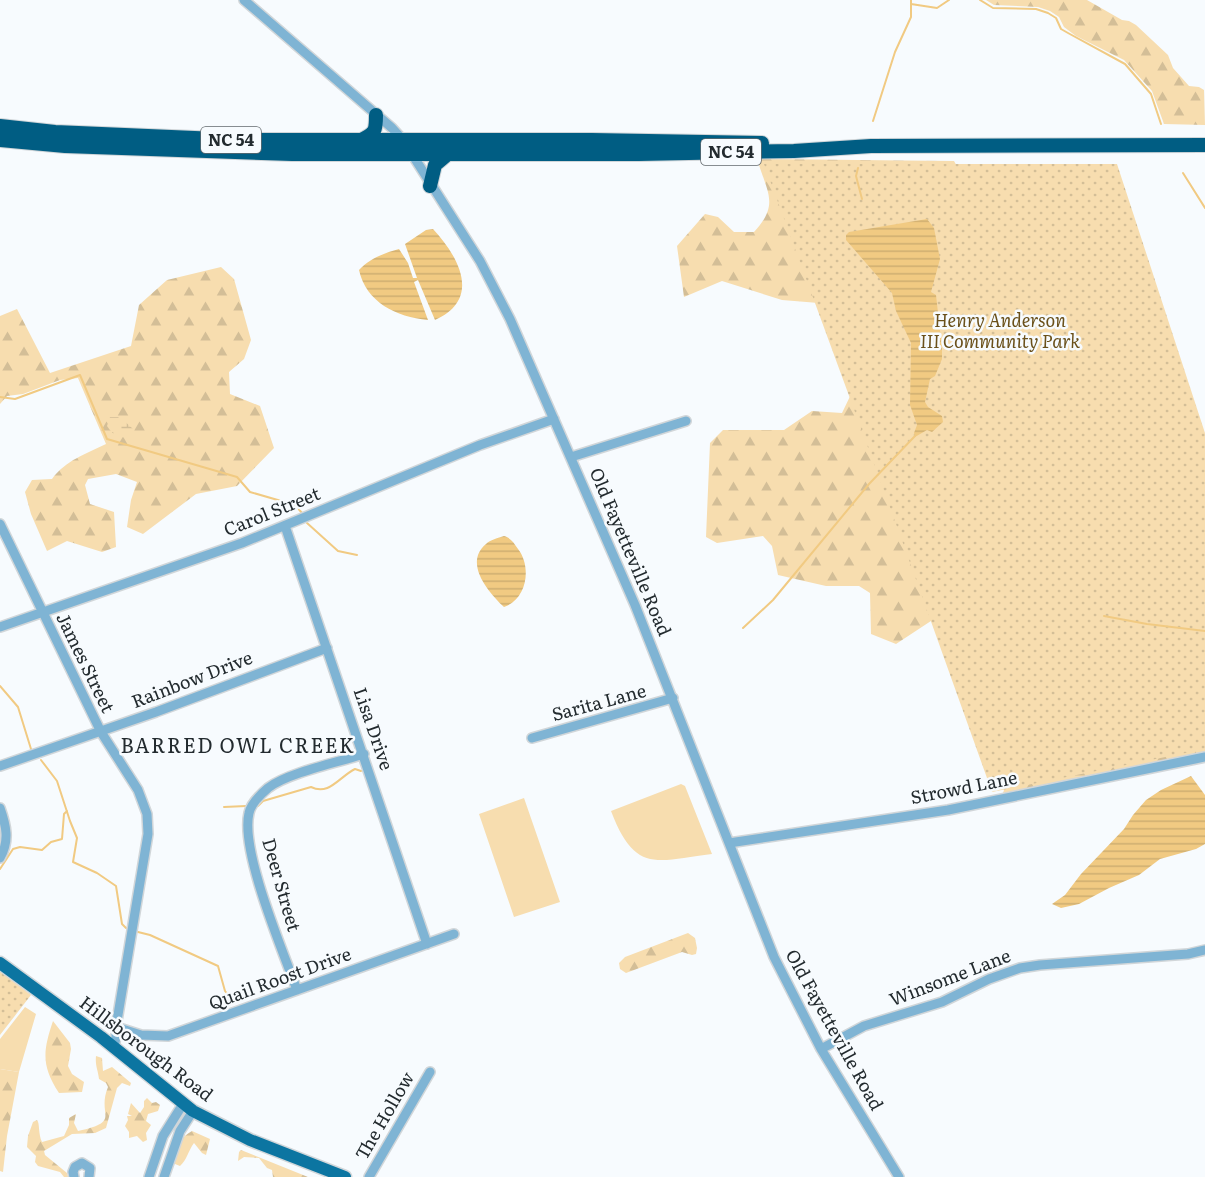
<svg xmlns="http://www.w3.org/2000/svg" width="1205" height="1177" font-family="Literata,serif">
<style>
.grass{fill:#f7ddaf}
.forest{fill:url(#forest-firs)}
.wetland{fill:url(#wetland-marsh)}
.park{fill:url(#park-dots)}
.water{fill:url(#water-rules)}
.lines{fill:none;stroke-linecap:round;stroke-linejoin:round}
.stream{stroke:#f1ca82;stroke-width:2}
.minor-casing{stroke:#d1d6d9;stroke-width:12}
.major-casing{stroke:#d1d6d9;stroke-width:15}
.highway-casing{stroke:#d1d6d9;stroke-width:16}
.minor{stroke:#7fb4d4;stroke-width:9}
.major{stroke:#0c75a1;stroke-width:12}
.highway{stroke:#005d83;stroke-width:14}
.labels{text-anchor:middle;stroke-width:5;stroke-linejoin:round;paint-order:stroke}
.shield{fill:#f7fbfe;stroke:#63696d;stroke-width:1.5}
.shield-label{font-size:16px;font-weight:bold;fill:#232b2f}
.park-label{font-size:18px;font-style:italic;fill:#6a501a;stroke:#f7fbfe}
.street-label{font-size:18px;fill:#232b2f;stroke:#f7fbfe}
.neighbourhood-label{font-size:20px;letter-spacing:1.5px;fill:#232b2f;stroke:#f7fbfe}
</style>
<defs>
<pattern id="forest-firs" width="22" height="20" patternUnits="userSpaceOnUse" patternTransform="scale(1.5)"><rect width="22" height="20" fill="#f7ddaf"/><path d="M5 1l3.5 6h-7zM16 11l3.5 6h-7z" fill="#d3be97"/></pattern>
<pattern id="wetland-marsh" width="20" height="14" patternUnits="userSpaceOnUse" patternTransform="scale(1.5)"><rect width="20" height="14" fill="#f7ddaf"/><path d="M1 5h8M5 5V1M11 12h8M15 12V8" fill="none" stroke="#d3be97"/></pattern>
<pattern id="park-dots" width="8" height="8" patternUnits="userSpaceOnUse" patternTransform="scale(1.5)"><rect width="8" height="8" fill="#f7ddaf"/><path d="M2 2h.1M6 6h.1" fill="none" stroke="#d3be97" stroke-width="1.8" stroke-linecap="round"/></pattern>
<pattern id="water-rules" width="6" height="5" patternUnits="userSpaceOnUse" patternTransform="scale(1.5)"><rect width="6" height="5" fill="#f1ca82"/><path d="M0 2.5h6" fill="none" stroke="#ceae71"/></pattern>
</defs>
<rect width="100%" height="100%" fill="#f7fbfe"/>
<!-- grass -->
<path class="grass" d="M681,784L685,786L712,854C656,861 635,874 611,811Z
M524,798L560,902L514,917L479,814Z
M25,1007L36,1014L19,1072L0,1069V1039Z"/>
<!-- forest -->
<path class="forest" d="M986,0H1087L1122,20L1129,21L1136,25L1168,55L1173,68L1189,86L1199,87L1204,90L1205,125L1164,124L1152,91L1124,60L1076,36L1064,27L1059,17L1050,11L1038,7L994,5Z
M761,159L954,161L958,168L934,619L896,644L871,634L870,593L859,586H826L778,575L772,546L763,536L717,543L706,537L710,443L723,430H784L812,411L842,413L855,386L843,305L782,300L722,281L684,297L677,246L705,214L718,217L734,232H754C779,205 768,194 758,162Z
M221,267L234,279L251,340L244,359L229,372L230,394L260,406L274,448L237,486L196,494L143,534L127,527L131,500L137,482L116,474L88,479L85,485L90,504L114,512L116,547L102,552L67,541L47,551L31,514L25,492L32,480L52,479C66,460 86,454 106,444L78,378L60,380L23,394L7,396L0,404V316L17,309L50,373L131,346L139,305L167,280Z
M1205,738V755L1003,793L1006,784Z
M688,933L695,938L697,948L696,954L692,955L682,952L626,973L620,969L619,963L625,957Z
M53,1021L70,1043L71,1049L68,1066L72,1074L84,1082L82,1092L59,1093C41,1065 43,1051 53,1021Z
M96,1056L102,1058L103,1071L112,1067L131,1083L130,1086L122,1083L117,1088L106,1128L95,1133L72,1134L44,1151L45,1155L67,1173L68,1177H64L60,1172L38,1166L35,1162L36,1156L27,1147L28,1136L33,1122L37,1120C40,1123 38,1134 42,1142L64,1136L69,1125V1118L76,1114L74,1123L78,1131C123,1121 96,1116 108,1087L106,1083L99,1079C98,1070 95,1066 96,1056Z
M0,1069L19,1072L7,1136L3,1172L0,1171Z
M147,1098L152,1103L156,1102L160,1105L158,1111L148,1114L146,1121L151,1125L146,1133L147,1140L143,1142L137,1136L129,1138V1132L125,1126L128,1120L127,1116H132L128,1114L131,1103L140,1113L144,1107V1101Z
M192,1131L210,1139L206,1155L202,1153L194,1143C188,1151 187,1160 180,1166L175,1164C174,1151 180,1137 192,1131Z
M241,1150L308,1177H273L272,1170L267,1168L259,1158L244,1157L238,1161L239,1152Z"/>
<!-- wetland -->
<path class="wetland" d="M110,417H120L133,429L132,437C120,438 114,437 107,426Z"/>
<!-- park -->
<path class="park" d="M764,164H1117L1205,433V749L992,792L899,532Z
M0,971L31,995L0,1035Z"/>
<!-- water -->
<path class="water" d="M927,219L934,228L940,259L931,292L936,295L942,348V359L935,376L930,379L925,402L928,407L942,416L943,422L932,432L927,430L915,437L914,433L917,425L910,405L911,343L896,311L892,293L846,240V235L849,232Z
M433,229C459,257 482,299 435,320L418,280L414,282L428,320C396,317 366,302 359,270C369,259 384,253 399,249L408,263L413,278H417L405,244L426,230Z
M504,536C511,538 514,543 518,549C532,567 527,599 504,607C489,593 463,563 486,544C490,540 498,538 504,536Z
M1191,776L1205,795V844L1196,849L1160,859L1139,875L1109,888L1079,904L1061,908L1052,904L1065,895L1081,874L1124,829L1133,815L1146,800L1161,790Z"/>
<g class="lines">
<!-- stream -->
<path class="stream" d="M980,0L993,8L1036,9L1048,13L1056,18L1061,29L1068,33L1125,64L1151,94L1161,124
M911,4L937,8L949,0
M873,121L895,52L911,17V0
M858,168L856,176L862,199
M1183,173L1205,208
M0,397L15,399L80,375L107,439L237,477L250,492L295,505L302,513
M307,523L338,551L357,555
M1104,616L1147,624L1205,631
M743,628L773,600L869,484L915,436
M0,686L18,707L31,749
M41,760L57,781L70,821L77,838L73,862L97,873L116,886L122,924L126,928
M258,806L263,801L311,787C329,796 339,777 355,769L361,771
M224,807L246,806
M0,869L13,849L20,847L42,850L51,842L62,839L64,814L67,811
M138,932L150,935L218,966L225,991L233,1001"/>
<!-- minor casing -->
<g class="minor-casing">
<path id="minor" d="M244,0L392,128L403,140L480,261L510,319L635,605L774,957L821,1049L899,1177
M571,457L686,421
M0,524L101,732L138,790L147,814L148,834L116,1027V1037L114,1048
M285,526L427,944
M0,627L242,543L480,445L554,419
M532,738L673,698
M0,766L156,712L327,648
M0,808C6,825 10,841 0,858
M729,843L948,810L1205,757
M297,990C283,951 240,851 249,813C251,803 261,794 268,788C287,773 339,762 364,754
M116,1027L141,1035L168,1036L454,934
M821,1049L864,1026L942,1002L989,979L1020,968L1040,965L1188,954L1205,950
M74,1177L73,1172L75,1167L82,1163L90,1168L89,1177
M149,1177L163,1136L183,1104
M164,1177L180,1131L193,1111
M369,1177L430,1072"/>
</g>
<!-- major casing -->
<g class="major-casing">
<path id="major" d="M0,963L101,1037L193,1111L250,1140L345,1177"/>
</g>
<!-- highway casing -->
<g class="highway-casing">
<path id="highway" d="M0,126L55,132L241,140H592L762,143
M0,140L65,146L292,154H639L794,151L871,146L1205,145
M361,140C376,133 376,130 376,115
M430,186L435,165L448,154"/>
</g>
<!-- minor -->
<use href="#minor" class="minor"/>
<!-- major -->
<use href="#major" class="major"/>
<!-- highway -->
<use href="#highway" class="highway"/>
</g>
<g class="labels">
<!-- shield labels -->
<g class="shield">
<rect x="201" y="127" width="60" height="26" rx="4.5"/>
<rect x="701" y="139" width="60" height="26" rx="4.5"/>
</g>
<g class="shield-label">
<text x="231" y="146">NC 54</text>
<text x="731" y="158">NC 54</text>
</g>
<!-- park labels -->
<g class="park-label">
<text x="1000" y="327">Henry Anderson<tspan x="1000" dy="21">III Community Park</tspan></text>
</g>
<!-- street labels -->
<g class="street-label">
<text transform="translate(272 512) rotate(-22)" y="6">Carol Street</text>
<text transform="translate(630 552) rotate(67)" y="6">Old Fayetteville Road</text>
<text transform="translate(85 663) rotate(64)" y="6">James Street</text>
<text transform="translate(192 680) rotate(-21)" y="6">Rainbow Drive</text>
<text transform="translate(599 703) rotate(-15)" y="6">Sarita Lane</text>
<text transform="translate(373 729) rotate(71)" y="6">Lisa Drive</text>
<text transform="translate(964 788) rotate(-11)" y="6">Strowd Lane</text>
<text transform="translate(281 885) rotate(74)" y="6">Deer Street</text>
<text transform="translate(950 978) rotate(-21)" y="6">Winsome Lane</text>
<text transform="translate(280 979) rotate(-20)" y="6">Quail Roost Drive</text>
<text transform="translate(834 1030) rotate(61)" y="6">Old Fayetteville Road</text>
<text transform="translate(146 1049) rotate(37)" y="6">Hillsborough Road</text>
<text transform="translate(385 1116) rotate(-60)" y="6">The Hollow</text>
</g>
<!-- neighbourhood labels -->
<g class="neighbourhood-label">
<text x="238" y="753">BARRED OWL CREEK</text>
</g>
</g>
</svg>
